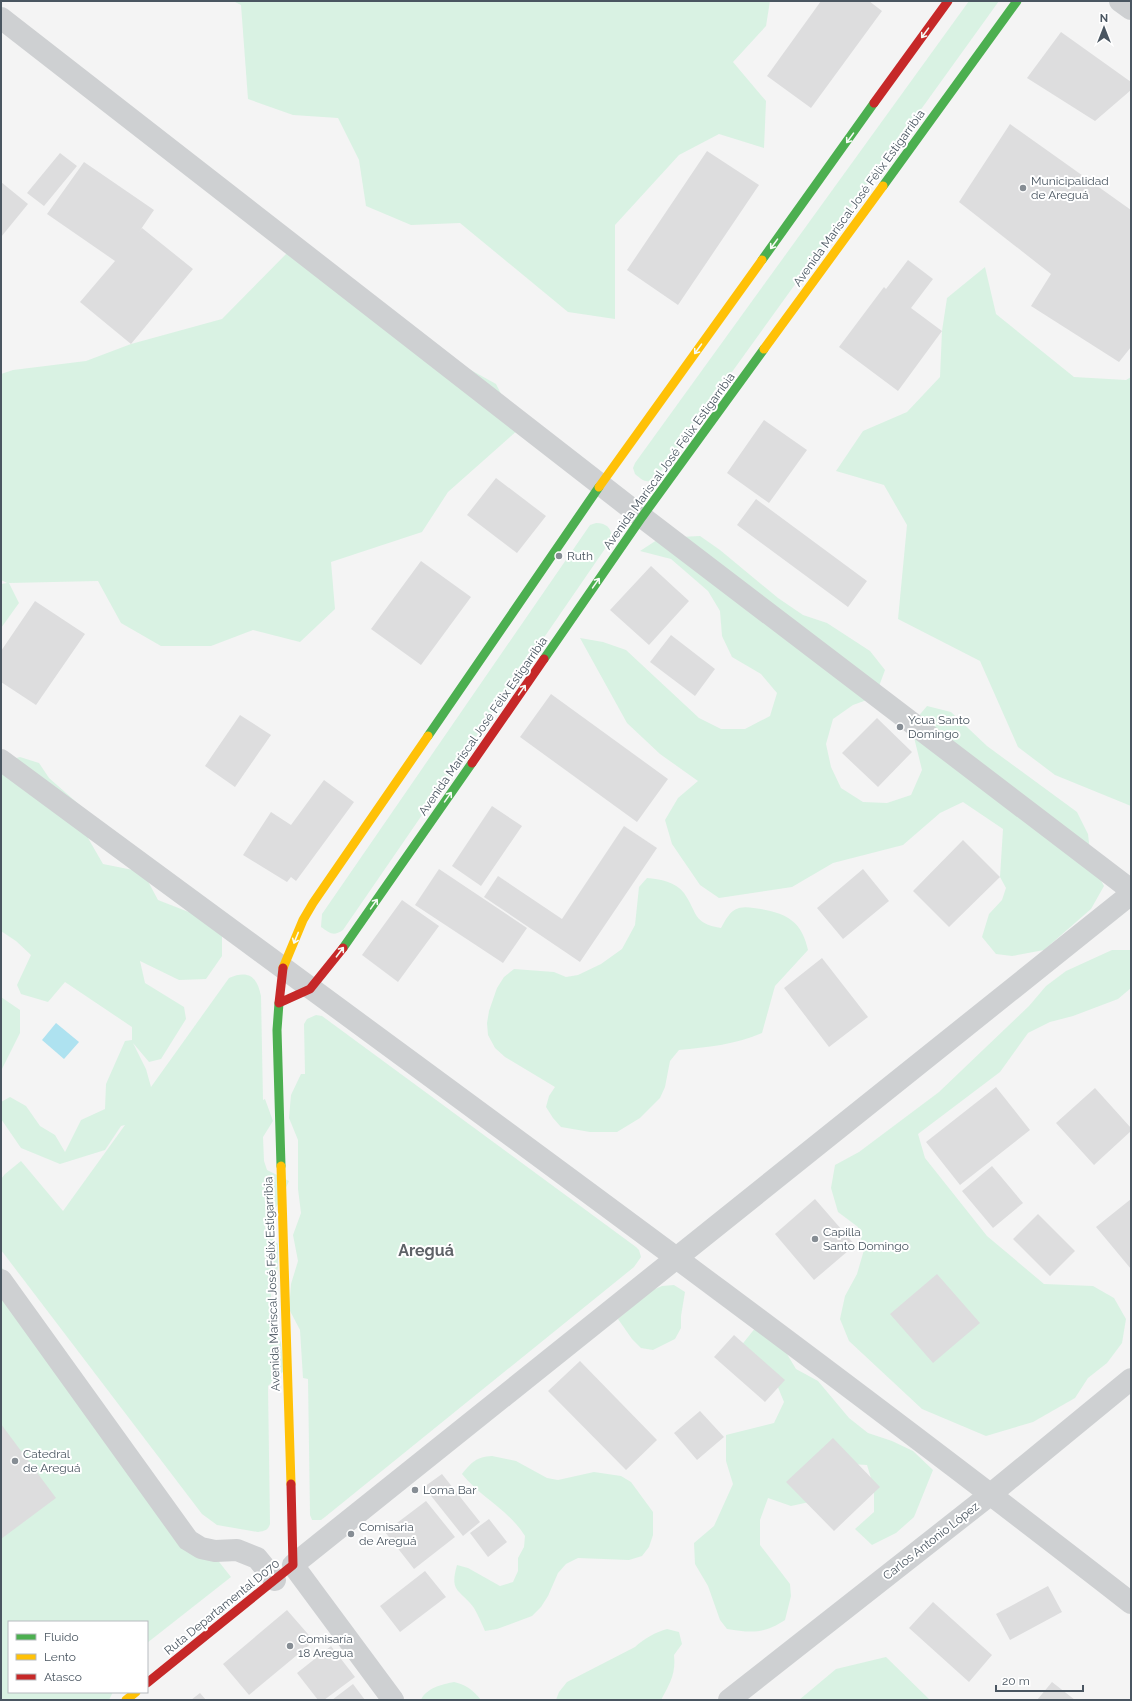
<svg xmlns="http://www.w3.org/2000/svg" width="1132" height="1701" font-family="Raleway,sans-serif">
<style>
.green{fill:#d9f2e3}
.water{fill:#aee2f0}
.building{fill:#ddddde}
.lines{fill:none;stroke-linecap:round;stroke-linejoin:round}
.street{stroke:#ced0d2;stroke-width:22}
.fast{stroke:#4caf50;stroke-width:9}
.slow{stroke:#ffc107;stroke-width:9}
.jam{stroke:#c62828;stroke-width:9}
.oneway{stroke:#f6fbf6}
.poi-dot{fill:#868d94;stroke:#fff;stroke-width:1.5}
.labels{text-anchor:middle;stroke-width:4;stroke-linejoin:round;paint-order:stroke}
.poi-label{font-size:12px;fill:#4a5661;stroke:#fff;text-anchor:start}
.street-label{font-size:12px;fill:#4a5661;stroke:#fff}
.district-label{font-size:16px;font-weight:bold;fill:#5f6368;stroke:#fff}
</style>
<rect width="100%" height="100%" fill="#f4f4f4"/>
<!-- green -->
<path class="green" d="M233,1H770L766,26L733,62L766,101L764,148L719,134L679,155L615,225V319L568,312L460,223L411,225L366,206L359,160L338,118L293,115L248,99L241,5Z
M969,1H999L655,479C646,484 642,480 635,474L633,468L635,463Z
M291,249L366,312L496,384L519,429L448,492L422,532L331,562L335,609L300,642L253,630L211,646H161L121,623L98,581L9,583L19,603L1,628V584L7,583L1,580V374L13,370L86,361L131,344L222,319Z
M985,267L996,314L1074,377L1126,380L1131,377V806L1055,775L1018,747L980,661L898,619L907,525L884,485L836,471L863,431L907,412L940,377L942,331L947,298Z
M596,523C607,523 613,529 611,540L343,930C333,937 330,933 321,927L322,914L590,525Z
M700,536L720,550L778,598L803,615L827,623L870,651L885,670L875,697L853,705L833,719L826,744L831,767L841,788L863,802L887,803L911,795L922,770L911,725L927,706L951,712L987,746L1077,812L1088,834L1091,861L1104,886L1091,909L1044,950L1012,956L996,954L982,937L989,914L1002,900L1006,888L1000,877L1003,829L963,802L940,813L903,845L833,863L792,887L719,898L700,885L672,844L665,820L678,798L698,781L660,754L627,723L580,638L603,642L626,650L699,718L721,729H745L770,716L777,693L761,674L732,657L722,636L720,611L708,591L671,559L640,551L660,538Z
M20,757L39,763L49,778L91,815L88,838L103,864L143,872L158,900L222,925V956L206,979L179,980L140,961L145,983L184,1007L186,1019L161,1059L149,1062L133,1043L146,1069L151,1087L229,978C248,970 257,976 261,996L263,1100L265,1099L273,1121L263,1137L264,1161L267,1170L289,1181L279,1203L265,1222V1228L278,1244V1268L271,1290V1314L281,1343L284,1371L268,1386L270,1524C268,1530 265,1531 258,1532L217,1525L202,1514L1,1250V1179L5,1174L21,1161L63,1211L125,1125L121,1126L105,1150L60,1164L21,1148L1,1119V1102L10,1097L26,1106L40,1126L55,1135L65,1152L81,1120L105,1109L106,1084L125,1041L132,1040V1027L65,982L48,1002L21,994L17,985L31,955L16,941L1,931V760L6,761Z
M647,878C660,879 676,882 684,893C698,913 692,923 721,928C725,921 730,910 739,908C746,906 754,908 761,909C788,914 802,922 808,950L775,986L762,1033C735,1045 707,1047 679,1050L670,1061L665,1087L660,1098L640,1118L617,1132H590L561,1127L553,1118L546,1107L549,1096L555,1087L505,1057L495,1048L488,1035L487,1023L489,1011L497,988L504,977L514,969L554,972L566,977L578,975L601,964L622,949L635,925L639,887Z
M1112,950H1131V988L1118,999L1073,1016L1050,1022L1028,1033L1000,1072L918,1134L925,1158L987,1236L1044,1284L1093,1286L1114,1298L1126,1319L1122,1343L1107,1363L1088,1378L1075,1398L1033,1422L986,1436L922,1409L849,1341L840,1319L845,1296L857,1274L864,1250L858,1227L838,1212L831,1188L835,1165L859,1152L939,1092L1029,1006L1046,986L1066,971Z
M1,997L20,1010V1033L1,1071Z
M316,1015L322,1016L636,1247L639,1250L641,1257L634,1267L325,1517L321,1520H312L310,1515L308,1379L303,1378L300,1330L289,1309L291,1284L298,1261L293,1235L301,1213L298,1189V1140L289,1118L291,1095L301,1074H305L304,1024L307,1019Z
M1,1266L13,1286L17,1306L231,1577L147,1643V1622H9V1692H113L109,1700H1Z
M674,1285L685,1292L681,1316V1328L675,1339L653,1350L641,1348L632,1339L618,1319L650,1291L662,1286Z
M756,1327L784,1349L796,1369L818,1381L849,1418L868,1433L892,1441L913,1451L933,1470L914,1517L896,1533L872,1545L855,1529L874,1512V1488L867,1465L820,1462L814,1501L791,1506L768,1498L760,1520V1545L790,1584L791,1596L785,1620C764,1634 751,1633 727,1629L720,1620L708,1586L695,1564L694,1543L714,1526L733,1484L726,1461V1435L774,1423L784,1402L775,1380L740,1347Z
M492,1456L516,1461L547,1478L558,1480L594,1472L621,1476L631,1482L653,1512V1535L649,1547L642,1556L629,1560L578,1558L566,1564L558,1573L548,1596L541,1607L532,1616L497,1629L485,1631C482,1624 478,1615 474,1608C460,1589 449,1593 457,1565L468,1568L500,1586L513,1582L518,1571V1558L524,1547L525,1536C509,1510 480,1497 462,1474C472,1462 476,1457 492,1456Z
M667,1629L679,1632L682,1644L674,1655C676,1674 670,1683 661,1700H556L559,1692L567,1682L635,1647C645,1638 654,1633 667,1629Z
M886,1657L930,1700H799L836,1669Z
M454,1682C467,1685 473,1690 481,1700H421C426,1688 443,1684 454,1682Z"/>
<!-- water -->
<path class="water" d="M56,1023L79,1042L64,1059L42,1040Z"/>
<!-- building -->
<path class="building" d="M821,1H869L882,11L811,108L767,76Z
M1061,32L1131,82V90L1095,121L1027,78Z
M1010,124L1131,210V347L1119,362L1031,306L1051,274L959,202Z
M707,151L759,185L678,305L627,270Z
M60,153L77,166L44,206L27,193Z
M84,162L154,210L139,232L142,228L193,269L131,344L80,302L115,261L47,214Z
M1,182L28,204L1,237Z
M908,260L933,279L911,308L942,331L898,391L839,347L884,287L886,289Z
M764,420L807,450L769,503L727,473Z
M496,478L546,516L517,553L467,515Z
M756,499L867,581L848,607L737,525Z
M421,561L471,597L421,665L371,629Z
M651,566L689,601L649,645L610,610Z
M35,601L85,634L36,705L1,682V651Z
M671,635L715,669L695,696L650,662Z
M551,694L668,779L637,822L520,737Z
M240,715L271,735L235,787L205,766Z
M877,718L912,752L878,787L842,753Z
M324,780L354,802L296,881L291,877L287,882L243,855L271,812L291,825Z
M492,806L522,826L481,886L452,866Z
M624,826L657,848L580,962L484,897L498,876L562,919Z
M963,840L1000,877L949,927L913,891Z
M439,869L527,928L503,963L415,905Z
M863,869L889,901L843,939L817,908Z
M402,900L439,926L398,982L362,955Z
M822,958L868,1017L829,1047L784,988Z
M996,1087L1030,1130L960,1185L926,1142Z
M1095,1088L1131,1128V1131L1094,1165L1056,1123Z
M992,1166L1023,1203L993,1228L962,1191Z
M815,1199L855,1245L814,1280L775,1234Z
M1131,1199V1269L1096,1227Z
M1038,1214L1075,1251L1050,1276L1013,1239Z
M937,1274L980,1323L933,1363L890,1314Z
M734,1335L785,1380L765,1402L714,1357Z
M580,1361L657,1440L626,1470L548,1391Z
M700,1411L724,1437L697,1460L674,1433Z
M1,1424L56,1498L1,1539Z
M833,1438L880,1487L834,1531L786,1482Z
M442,1474L480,1522L463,1536L424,1487Z
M426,1501L455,1537L414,1569L385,1532Z
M489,1519L507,1542L488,1557L470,1533Z
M425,1571L446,1597L400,1632L380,1606Z
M1048,1586L1062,1612L1010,1640L996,1614Z
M933,1602L992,1655L969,1682L909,1628Z
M287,1610L314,1641L249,1695L223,1664Z
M331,1646L355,1677L324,1700H318L297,1673Z
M1052,1682L1075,1700H1037Z
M353,1684L365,1700H332Z
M200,1693L206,1700H191Z"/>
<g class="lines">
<!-- street -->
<path class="street" d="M1120,1L1131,9
M1,18L642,517L1131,890
M1,760C379,1040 760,1314 1131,1603
M1,1280L188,1540L201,1548L215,1551L237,1550L257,1558L275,1580
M393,1700L293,1565L1131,894
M729,1700L991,1494L1131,1379"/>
<!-- fast -->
<path class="fast" d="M883,186L1017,1
M762,260L874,103
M544,659L642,517L764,349
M428,736L599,487
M343,948L472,763
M279,1003L277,1030L281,1166"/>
<!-- slow -->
<path class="slow" d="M764,349L883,186
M599,487L762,260
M283,968L303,920L313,903L428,736
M281,1166L291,1484
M126,1700L136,1692"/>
<!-- jam -->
<path class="jam" d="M874,103L948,1
M472,763L544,659
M283,968L279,1003L310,989L343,948
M147,1683L293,1565L291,1484"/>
</g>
<!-- one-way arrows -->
<defs><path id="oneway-shaft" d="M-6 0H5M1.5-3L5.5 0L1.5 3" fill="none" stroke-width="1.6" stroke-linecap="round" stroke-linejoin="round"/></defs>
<g class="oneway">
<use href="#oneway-shaft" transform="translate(925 33) rotate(126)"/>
<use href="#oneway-shaft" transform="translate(850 138) rotate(126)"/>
<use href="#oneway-shaft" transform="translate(774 244) rotate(126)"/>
<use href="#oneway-shaft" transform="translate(698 349) rotate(126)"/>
<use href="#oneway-shaft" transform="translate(596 583) rotate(-55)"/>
<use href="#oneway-shaft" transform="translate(522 690) rotate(-55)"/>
<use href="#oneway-shaft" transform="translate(448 797) rotate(-55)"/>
<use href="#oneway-shaft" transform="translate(374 904) rotate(-55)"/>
<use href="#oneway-shaft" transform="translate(296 938) rotate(112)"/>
<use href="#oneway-shaft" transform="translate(340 952) rotate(-53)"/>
</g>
<!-- markers -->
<g class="poi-dot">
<circle cx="1023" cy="188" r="4"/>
<circle cx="559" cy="556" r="4"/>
<circle cx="900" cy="727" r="4"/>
<circle cx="815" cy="1239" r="4"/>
<circle cx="15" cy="1461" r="4"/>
<circle cx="415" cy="1490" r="4"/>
<circle cx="351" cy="1534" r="4"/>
<circle cx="290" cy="1646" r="4"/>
</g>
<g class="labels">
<!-- poi labels -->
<g class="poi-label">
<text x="1031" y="185">Municipalidad<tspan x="1031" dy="14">de Areguá</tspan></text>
<text x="567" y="560">Ruth</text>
<text x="908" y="724">Ycua Santo<tspan x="908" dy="14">Domingo</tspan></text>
<text x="823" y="1236">Capilla<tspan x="823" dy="14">Santo Domingo</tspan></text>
<text x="23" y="1458">Catedral<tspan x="23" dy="14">de Areguá</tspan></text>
<text x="423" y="1494">Loma Bar</text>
<text x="359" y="1531">Comisaria<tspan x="359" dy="14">de Areguá</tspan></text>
<text x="298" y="1643">Comisaría<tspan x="298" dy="14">18 Aregua</tspan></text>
</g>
<!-- street labels -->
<g class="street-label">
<text transform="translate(859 198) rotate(-54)" y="4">Avenida Mariscal José Félix Estigarribia</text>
<text transform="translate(669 461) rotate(-54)" y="4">Avenida Mariscal José Félix Estigarribia</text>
<text transform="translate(483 726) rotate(-55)" y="4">Avenida Mariscal José Félix Estigarribia</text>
<text transform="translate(272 1284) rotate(-92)" y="4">Avenida Mariscal José Félix Estigarribia</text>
<text transform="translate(931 1541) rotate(-38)" y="4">Carlos Antonio López</text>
<text transform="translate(222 1607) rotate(-39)" y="4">Ruta Departamental D070</text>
</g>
<!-- district labels -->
<g class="district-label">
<text x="426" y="1256">Areguá</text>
</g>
</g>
<!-- border -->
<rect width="1132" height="1701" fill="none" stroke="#4a5661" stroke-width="4"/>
<!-- legend -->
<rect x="8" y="1621" width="140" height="72" fill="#ffffff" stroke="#b7bbc0"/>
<rect x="16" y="1634" width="20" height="6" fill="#4caf50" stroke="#b7bbc0"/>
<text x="44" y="1641" font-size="12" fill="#4a5661">Fluido</text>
<rect x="16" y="1654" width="20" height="6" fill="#ffc107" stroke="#b7bbc0"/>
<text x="44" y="1661" font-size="12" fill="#4a5661">Lento</text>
<rect x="16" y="1674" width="20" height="6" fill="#c62828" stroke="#b7bbc0"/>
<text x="44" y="1681" font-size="12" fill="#4a5661">Atasco</text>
<!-- north arrow -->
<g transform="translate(1104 28)" stroke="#ffffff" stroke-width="3" paint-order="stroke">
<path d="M0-3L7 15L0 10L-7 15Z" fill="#4a5661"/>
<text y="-6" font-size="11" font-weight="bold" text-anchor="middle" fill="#4a5661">N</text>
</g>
<!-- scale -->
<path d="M996 1685v6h87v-6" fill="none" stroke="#4a5661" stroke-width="2"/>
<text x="1002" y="1685" font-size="12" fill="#4a5661" stroke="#ffffff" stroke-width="3" paint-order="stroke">20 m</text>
</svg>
